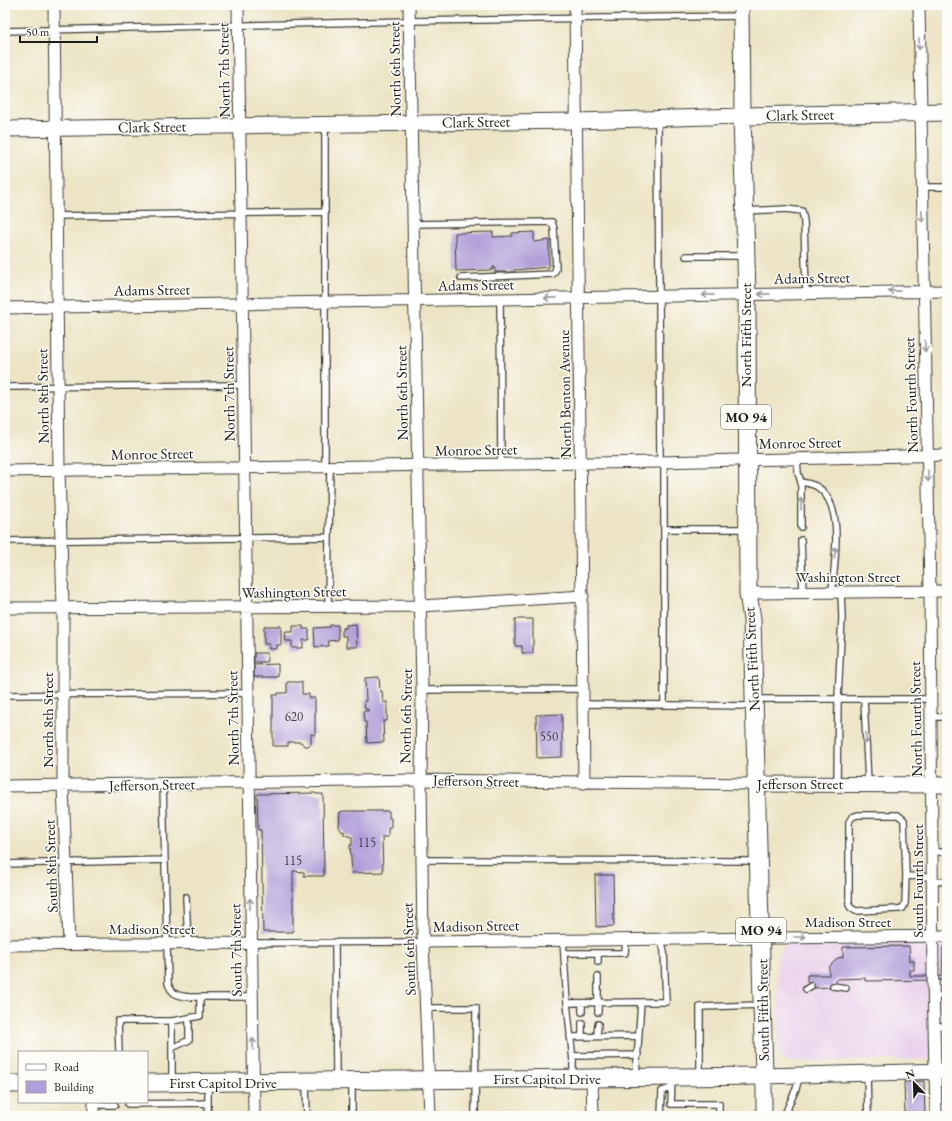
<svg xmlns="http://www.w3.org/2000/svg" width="952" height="1121" font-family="'EB Garamond',serif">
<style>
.built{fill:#ead1ec}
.building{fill:#b09fd9}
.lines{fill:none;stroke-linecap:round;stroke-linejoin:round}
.lane-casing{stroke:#3b3a35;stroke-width:8}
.street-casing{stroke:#3b3a35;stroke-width:13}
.secondary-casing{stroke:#3b3a35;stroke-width:17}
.primary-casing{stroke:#3b3a35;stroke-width:19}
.lane{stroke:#fff;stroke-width:5.5}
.street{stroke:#fff;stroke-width:11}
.secondary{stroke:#fff;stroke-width:15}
.primary{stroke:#fff;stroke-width:17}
.oneway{stroke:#999}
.labels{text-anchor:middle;stroke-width:3;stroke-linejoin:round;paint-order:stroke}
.number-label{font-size:13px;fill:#413d4b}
.shield{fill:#fdfcf7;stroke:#605f5e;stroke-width:1}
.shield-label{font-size:14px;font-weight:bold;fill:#1c1c1c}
.street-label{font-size:15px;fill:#1c1c1c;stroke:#fdfcf7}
</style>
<rect width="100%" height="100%" fill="#fdfcf7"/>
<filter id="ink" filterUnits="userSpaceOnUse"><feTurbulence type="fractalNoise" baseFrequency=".025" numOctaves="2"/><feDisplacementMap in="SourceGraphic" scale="8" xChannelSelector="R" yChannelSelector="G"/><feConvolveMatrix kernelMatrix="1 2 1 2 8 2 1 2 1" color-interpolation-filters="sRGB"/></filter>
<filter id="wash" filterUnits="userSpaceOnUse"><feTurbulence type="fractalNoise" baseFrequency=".012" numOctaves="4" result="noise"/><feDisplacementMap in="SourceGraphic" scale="16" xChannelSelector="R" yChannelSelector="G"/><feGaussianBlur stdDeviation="0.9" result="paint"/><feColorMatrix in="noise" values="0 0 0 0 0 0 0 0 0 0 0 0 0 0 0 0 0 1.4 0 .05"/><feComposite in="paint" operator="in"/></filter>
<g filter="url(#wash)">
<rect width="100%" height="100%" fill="#ece4c5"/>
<!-- built -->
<path class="built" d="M947,941V1059L792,1062L785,1061L781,1057L779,1053L777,956L784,945Z"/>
<g id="blocks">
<!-- building -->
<path class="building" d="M493,232V237L512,236V233L534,232V242L549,240V267L514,270V272H495V267H493V270L456,271L455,233Z
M515,619H533V653H522V646H515Z
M356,624L357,647H346V636H342V628H346V625Z
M330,625H338V640L328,641L329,646L315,647L314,628L330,627Z
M264,626H281V645H277V649H269V644H264Z
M293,626H303V629H309V640H303V648H292V641H286L285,632H293Z
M254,653H267V662H254Z
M278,664V677H254V665Z
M379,677L380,691H382L383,702H387V721H383L384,742L367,743L366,722H364L363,711H368V709H365L364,701H366L365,678Z
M287,682H302V694H309V698H315V735L311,734V744L308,746H304L301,742H288V746H273V695H278V693H287Z
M562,714V757L537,758L536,715Z
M315,793L316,794H323L324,876H304V872L293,871V932H263L261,830H258L257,794Z
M344,811H389V818H391V828H388V837H382L383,872L352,873L350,845H352V837L344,835V831L342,832L339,827L340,812Z
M595,875H613L614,926L596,927Z
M909,946L910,961H914V970H910V976H942L943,947L947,946V985H943L942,980L865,981V978L838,979L831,987L813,988L807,982V975H829V967L838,958L843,957V947Z
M924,1081L925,1116H905L904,1082Z"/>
</g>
</g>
<g filter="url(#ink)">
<use href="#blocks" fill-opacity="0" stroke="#3b3a35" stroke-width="1"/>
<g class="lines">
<!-- lane casing -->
<g class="lane-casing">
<path id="lane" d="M5,31L409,21L741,16
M658,119L660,462
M922,187H947
M746,211L786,209L802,211L804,221L806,293
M56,216L325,212
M413,224L552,222L554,229L556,269L553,274L461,278
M686,256H743
M500,299L501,464
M5,387L243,385
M797,459L798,473L801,482C806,483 814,484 819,488C845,507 834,564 832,592
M664,462V705
M325,466V125
M801,482V527
M664,529H745
M801,540L803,593
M5,541L329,537
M328,607L330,466
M422,690L583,689
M5,695L248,693
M757,699H931
M864,699L868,783
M583,704L753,706
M931,717H947
M837,783L838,699L842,617L841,592
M163,785L168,983C171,994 178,996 189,997H252
M932,852H947
M422,860L756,861
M5,864L165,860
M906,876L904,820L898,815H858L852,817L849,822V905L851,908L856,911L898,909L903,908L905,903L906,876L932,877
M932,882L947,881
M186,897L188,943
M563,940L567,1003L573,1061V1076
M335,942L336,1080
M251,943L423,942
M564,953H625L626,939
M598,962V953
M598,977V1012
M833,986L846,988
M806,989L811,986
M934,996H947
M641,1002H666L664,951L661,939
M567,1003L641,1002L636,1076
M426,1008H476L475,1116
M582,1012V1003
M172,1021L200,1016V997
M582,1023V1037
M934,1026H947
M597,1036L598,1024
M570,1037L638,1036
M172,1048L189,1040V1018
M119,1052L118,1021H172V1081
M573,1056L638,1055
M867,1074L868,1116
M700,1075V1007L761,1005
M672,1080L671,1104H719V1116
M352,1082V1116
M208,1084V1116
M306,1084L307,1116
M128,1104L208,1103
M94,1105H115
M661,1116L662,1091L671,1088
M784,1116L796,1089L800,1075"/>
</g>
<!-- street casing -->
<g class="street-casing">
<path id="street" d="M54,5L59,470L63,607V786L69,944
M238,5L254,1116
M409,5L422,690L421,780L423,942L430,1116
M575,5L584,783
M919,5L930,592L933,976
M5,308L947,291
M5,471L660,462L947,455
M748,593L947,591
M5,608L421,606L583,596
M5,786L421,780L755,784
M423,942L947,936
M5,945L251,943
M933,980L936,1116
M592,1079L593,1116
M94,1102V1116"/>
</g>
<!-- secondary casing -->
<g class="secondary-casing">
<path id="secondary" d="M5,129L577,121L742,116L741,5
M755,784L947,785
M764,1116V1076L947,1071"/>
</g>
<!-- primary casing -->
<g class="primary-casing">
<path id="primary" d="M147,1083L764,1076L752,619L748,593L747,295L742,116L947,112
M5,1084H19"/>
</g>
<!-- lane -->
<use href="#lane" class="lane"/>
<!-- street -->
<use href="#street" class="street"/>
<!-- secondary -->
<use href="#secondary" class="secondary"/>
<!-- primary -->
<use href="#primary" class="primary"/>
</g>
<!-- one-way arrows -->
<defs><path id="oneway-shaft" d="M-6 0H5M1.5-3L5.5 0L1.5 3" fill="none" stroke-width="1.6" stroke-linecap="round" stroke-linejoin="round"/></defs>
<g class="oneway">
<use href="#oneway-shaft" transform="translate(919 44) rotate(89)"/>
<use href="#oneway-shaft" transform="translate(922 216) rotate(89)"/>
<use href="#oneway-shaft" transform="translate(894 291) rotate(179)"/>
<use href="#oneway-shaft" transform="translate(764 294) rotate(179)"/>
<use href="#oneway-shaft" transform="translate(708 295) rotate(179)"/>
<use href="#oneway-shaft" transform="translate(550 298) rotate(179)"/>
<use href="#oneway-shaft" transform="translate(925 346) rotate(88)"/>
<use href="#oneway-shaft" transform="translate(928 476) rotate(89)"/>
<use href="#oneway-shaft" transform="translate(801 504) rotate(-91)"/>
<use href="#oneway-shaft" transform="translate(835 553) rotate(-85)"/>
<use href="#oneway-shaft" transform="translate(866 738) rotate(87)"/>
<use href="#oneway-shaft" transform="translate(250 904) rotate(-90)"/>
<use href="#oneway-shaft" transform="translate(800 937)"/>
<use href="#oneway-shaft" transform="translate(253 1044) rotate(-91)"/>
</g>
</g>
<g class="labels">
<!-- number labels -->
<g class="number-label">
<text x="294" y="721">620</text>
<text x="549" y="741">550</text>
<text x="367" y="847">115</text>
<text x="293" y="865">115</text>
</g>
<!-- shield labels -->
<g class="shield">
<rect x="721" y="405" width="50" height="24" rx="3"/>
<rect x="736" y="918" width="50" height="24" rx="3"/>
</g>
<g class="shield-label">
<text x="746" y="422">MO 94</text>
<text x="761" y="935">MO 94</text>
</g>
<!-- street labels -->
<g class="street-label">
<text transform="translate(395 69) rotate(-91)" y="5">North 6th Street</text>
<text transform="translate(224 70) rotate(-91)" y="5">North 7th Street</text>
<text transform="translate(800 115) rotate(-1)" y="5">Clark Street</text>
<text transform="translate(476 122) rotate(-1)" y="5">Clark Street</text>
<text transform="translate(152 127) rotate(-1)" y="5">Clark Street</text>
<text transform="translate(812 278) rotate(-1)" y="5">Adams Street</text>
<text transform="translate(476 285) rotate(-1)" y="5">Adams Street</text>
<text transform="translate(152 290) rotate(-1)" y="5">Adams Street</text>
<text transform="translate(746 335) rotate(-90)" y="5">North Fifth Street</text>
<text transform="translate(402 393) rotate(-91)" y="5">North 6th Street</text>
<text transform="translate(229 394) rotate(-91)" y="5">North 7th Street</text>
<text transform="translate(565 394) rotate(-91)" y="5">North Benton Avenue</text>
<text transform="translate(911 395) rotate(-92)" y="5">North Fourth Street</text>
<text transform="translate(43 396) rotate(-91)" y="5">North 8th Street</text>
<text transform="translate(800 443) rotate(-1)" y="5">Monroe Street</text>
<text transform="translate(476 450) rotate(-1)" y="5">Monroe Street</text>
<text transform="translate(152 454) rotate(-1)" y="5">Monroe Street</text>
<text x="848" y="582">Washington Street</text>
<text transform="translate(294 592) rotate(-1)" y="5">Washington Street</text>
<text transform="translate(752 659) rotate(-93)" y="5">North Fifth Street</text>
<text transform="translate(406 716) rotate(-89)" y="5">North 6th Street</text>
<text transform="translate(233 718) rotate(-91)" y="5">North 7th Street</text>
<text transform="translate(916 719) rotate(-91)" y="5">North Fourth Street</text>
<text transform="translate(48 720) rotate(-90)" y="5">North 8th Street</text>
<text transform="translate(476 781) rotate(1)" y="5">Jefferson Street</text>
<text x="800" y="789">Jefferson Street</text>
<text transform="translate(152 785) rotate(-1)" y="5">Jefferson Street</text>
<text transform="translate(51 866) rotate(-92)" y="5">South 8th Street</text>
<text transform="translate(918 881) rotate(-90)" y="5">South Fourth Street</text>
<text x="848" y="927">Madison Street</text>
<text transform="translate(476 926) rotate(-1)" y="5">Madison Street</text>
<text x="152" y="934">Madison Street</text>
<text transform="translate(409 949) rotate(-92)" y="5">South 6th Street</text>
<text transform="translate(236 950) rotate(-91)" y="5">South 7th Street</text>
<text transform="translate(763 1010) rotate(-91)" y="5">South Fifth Street</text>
<text x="547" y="1084">First Capitol Drive</text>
<text x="223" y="1088">First Capitol Drive</text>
</g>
</g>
<!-- margin -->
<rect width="952" height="1121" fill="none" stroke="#fdfcf7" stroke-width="20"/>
<!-- legend -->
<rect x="18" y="1051" width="130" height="52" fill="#fdfcf7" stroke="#a3a29f"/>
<rect x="26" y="1064" width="20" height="6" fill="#ffffff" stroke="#a3a29f"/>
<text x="54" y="1071" font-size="12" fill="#1c1c1c">Road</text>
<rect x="26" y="1081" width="20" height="12" fill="#b09fd9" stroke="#a3a29f"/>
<text x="54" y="1091" font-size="12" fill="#1c1c1c">Building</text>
<!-- north arrow -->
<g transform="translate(914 1083) rotate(337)" stroke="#fdfcf7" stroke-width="3" paint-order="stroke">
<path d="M0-3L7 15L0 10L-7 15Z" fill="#1c1c1c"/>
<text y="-6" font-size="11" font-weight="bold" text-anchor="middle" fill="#1c1c1c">N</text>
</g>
<!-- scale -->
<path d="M20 36v6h77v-6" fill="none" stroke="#1c1c1c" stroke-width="2"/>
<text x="26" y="36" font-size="12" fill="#1c1c1c" stroke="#fdfcf7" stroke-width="3" paint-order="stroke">50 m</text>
</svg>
